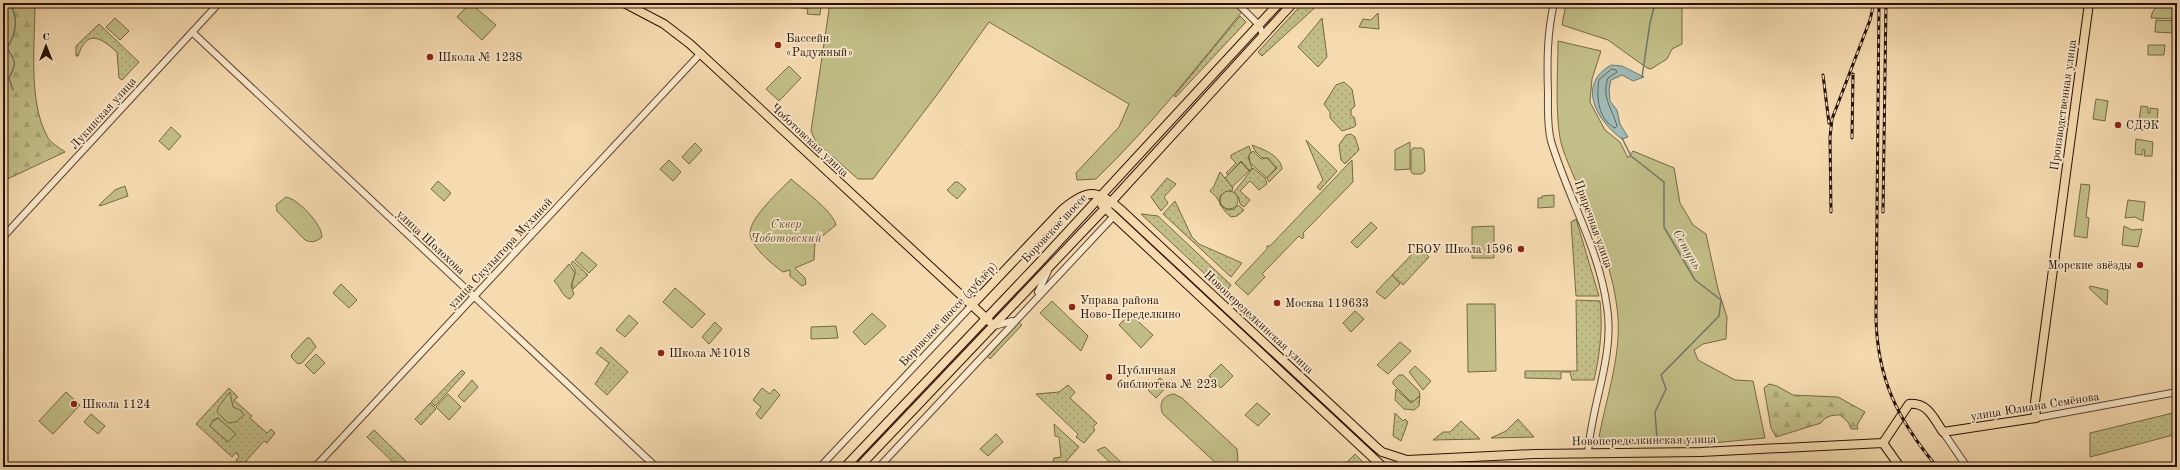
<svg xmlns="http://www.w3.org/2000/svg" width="2180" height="470" font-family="'Old Standard TT',serif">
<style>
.grass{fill:url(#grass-dots);stroke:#766846;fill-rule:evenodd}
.forest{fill:url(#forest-firs);stroke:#766846}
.park{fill:#c2be87;stroke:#766846}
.water{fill:#9fb9b4;stroke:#70766e}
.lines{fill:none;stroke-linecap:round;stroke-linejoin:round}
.shore{stroke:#64655c;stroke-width:1}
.stream{stroke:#70766e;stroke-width:1.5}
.minor-casing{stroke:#5c442f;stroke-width:8}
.major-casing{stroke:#291104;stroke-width:10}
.minor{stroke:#f9e8cc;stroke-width:6}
.major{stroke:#f6dbb0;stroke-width:8}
.rail-casing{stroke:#291104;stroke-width:3}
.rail{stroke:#f9e8cc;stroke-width:1.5;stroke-dasharray:4.5;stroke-linecap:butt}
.poi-dot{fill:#8f2418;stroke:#f9e8cc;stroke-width:1.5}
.labels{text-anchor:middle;stroke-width:3.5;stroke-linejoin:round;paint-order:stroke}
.poi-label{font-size:12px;fill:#291104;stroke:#f9e8cc;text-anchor:start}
.street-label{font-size:12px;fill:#291104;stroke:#f9e8cc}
.park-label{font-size:12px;font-style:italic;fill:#5f4e32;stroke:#f9e8cc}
.water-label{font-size:13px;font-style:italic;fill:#524c42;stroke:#f9e8cc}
</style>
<defs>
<pattern id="grass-dots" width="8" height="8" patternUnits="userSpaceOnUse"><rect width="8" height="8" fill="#c2be87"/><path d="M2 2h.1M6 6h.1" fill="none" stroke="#a7a273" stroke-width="1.8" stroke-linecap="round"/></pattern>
<pattern id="forest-firs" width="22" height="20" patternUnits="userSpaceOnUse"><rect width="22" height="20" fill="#c2be87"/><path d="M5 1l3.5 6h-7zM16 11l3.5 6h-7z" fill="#a7a273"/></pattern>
</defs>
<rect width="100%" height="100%" fill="#f6dbb0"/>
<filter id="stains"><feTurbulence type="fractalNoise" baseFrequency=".005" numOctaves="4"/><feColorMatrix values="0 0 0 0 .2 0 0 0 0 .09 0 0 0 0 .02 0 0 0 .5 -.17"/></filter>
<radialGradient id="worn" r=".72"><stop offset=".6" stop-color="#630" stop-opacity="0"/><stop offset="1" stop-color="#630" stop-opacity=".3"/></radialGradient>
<!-- grass -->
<path class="grass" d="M1303,3H1320L1262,56L1258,52Z
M1240,16L1246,22L1176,97L1174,96Z
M1322,18L1327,57L1318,67L1298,47Z
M99,24L139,62L122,80L119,78L117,52C100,37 87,29 78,56H76V46Z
M1344,82L1352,89L1355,106L1351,110V115L1354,117L1356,125L1354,127L1342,131L1330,118V112L1324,104L1336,85Z
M1351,134L1355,137L1359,150L1345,164L1341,160L1339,145L1346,135Z
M1306,140L1337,171L1320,190L1317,187L1323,180Z
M1252,145C1263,149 1281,156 1282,169L1269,182L1267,178L1277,168L1268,158H1262L1255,151Z
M1249,146L1251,152L1248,157L1252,168L1250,171L1241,161L1228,175L1226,173L1236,163L1231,158V155Z
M1253,168L1265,178L1267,184L1259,190L1250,181L1240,191L1250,200L1244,207L1240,204L1239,198L1234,192Z
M1220,172L1233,188L1232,191L1225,192L1220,196V205L1228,210L1234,209L1238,205L1244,210L1237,216L1231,217C1223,211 1222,206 1217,198C1215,195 1212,194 1210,191L1214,186Z
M1167,178L1176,184L1164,197L1168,203L1161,211L1151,197Z
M1175,201L1192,237L1199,244L1242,263L1231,277L1163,214Z
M1141,214L1158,216L1231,285L1225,293Z
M1576,219L1599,296H1576L1571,222Z
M1419,247L1429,257L1403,285L1392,275Z
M573,261L588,275L573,289C569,279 581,273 571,264Z
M1576,300L1600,301C1603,328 1600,354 1594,380H1572L1570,372H1561V379L1525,378V371H1577Z
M1019,322L1022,325L990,359L985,354L1011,326Z
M601,347L628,372L607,395L595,384L609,363L596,353Z
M462,370L465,373L435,406L431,402Z
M1068,385L1075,392L1070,398L1097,423L1093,427L1095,430L1084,443L1076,437L1078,434L1036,394L1059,392Z
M229,388L238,397L234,400L252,416L250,418L267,433L271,429L275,433L267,443L264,441L246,461L247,467H236L238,463L236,460L239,457L236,452L232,457L196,424ZM218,418L235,434L228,442L210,426L213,420Z
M1396,389L1411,403L1420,396L1419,406L1414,410L1404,409L1395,400Z
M430,403L436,409L421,425L415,419Z
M2177,412V434L2090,457V433Z
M1395,413L1403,421L1405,419L1408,422L1401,441L1393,436Z
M1518,419L1534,437L1491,438L1506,431Z
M1461,421L1480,439L1433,440L1443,432H1450Z
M1054,424L1079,447L1061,467H1058L1053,461L1054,458L1061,457L1059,437L1055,436Z
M374,430L412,467H398L367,437Z
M1355,454L1368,467L1343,466Z"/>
<!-- forest -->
<path class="forest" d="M3,3H35C35,43 28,101 47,136C50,143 60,148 65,152L3,181Z
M1769,384L1777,386L1793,395L1838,397L1865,412L1857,425L1858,429H1851L1848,422L1840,415C1831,415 1826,416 1821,423L1776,437L1771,428L1764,388Z"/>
<!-- park -->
<path class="park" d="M470,3L496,25L482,40L457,17Z
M796,3H821L820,15L807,14L808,9L796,7Z
M830,3H1249C1200,63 1152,125 1096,179L1077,180L1076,173L1119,127L1129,104L989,22L939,92L873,179H858L816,142L811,131Z
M1566,3H1682V44L1672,49L1667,59L1651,69L1647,68L1608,40L1562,25Z
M2168,4L2177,9V19L2151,18C2152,9 2158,4 2168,4Z
M1378,13L1379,29L1359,27L1363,19L1371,20Z
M115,18L129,31L120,40L106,27Z
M2156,20L2175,21V33L2155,32Z
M1558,41L1601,51L1592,79L1590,102L1605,130L1620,142L1628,158L1633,151L1674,168L1680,203L1693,225L1706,234L1718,289L1727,317L1726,339L1703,344L1694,350L1698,360L1735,380L1753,381L1765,438L1702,444L1613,441L1599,437C1607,394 1623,351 1617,308C1612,266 1594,226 1578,187C1572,171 1563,154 1560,138C1555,107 1558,72 1558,41Z
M2148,45H2165L2164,55H2148Z
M789,66L801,78L779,101L766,89Z
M2096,99L2108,101L2105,121L2093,119Z
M2141,106L2148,107V113H2150V108L2158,109L2157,122L2139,121Z
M171,127L181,136L169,150L159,141Z
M2136,139L2153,142L2152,156H2144L2145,150L2143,149L2142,155L2135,154Z
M1410,142V169L1395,170V150Z
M695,143L702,150L689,164L682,157Z
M1413,148H1422L1424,150L1425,171L1422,174H1413L1411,172V151Z
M1253,151L1261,159L1267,158L1276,168L1267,178L1250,163L1249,155Z
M669,160L681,172L673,181L660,169Z
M1352,160L1353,182L1303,233L1304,237L1302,239L1299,236L1262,274L1265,277L1248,295L1235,283L1267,249V246H1270Z
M1241,162L1249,171L1232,187L1225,178Z
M791,179C802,189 833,211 836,225L815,242L814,260L795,268L805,278L806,284L802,286L790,276V270L783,272C773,265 750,246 750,233C750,217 781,190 791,179Z
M438,181L451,193L444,201L431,189Z
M955,182H958L966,189L957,199L947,190Z
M2081,184L2090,185L2086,217L2089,218L2087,238L2074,236Z
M125,186L128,196L100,206L99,205L115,190Z
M1220 200a9 9 0 1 1 18 0a9 9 0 1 1-18 0Z
M1554,195V207L1538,208V198H1542V196Z
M286,197C298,199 322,224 322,237C316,242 312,243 305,240L277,211L276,205Z
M2128,200L2145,202L2143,221L2135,217L2125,218Z
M1371,222L1377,228L1357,248L1351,242Z
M1494,226V258H1472V227Z
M2124,226L2132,230L2142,229L2138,247L2122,245Z
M582,252L597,265L589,273L575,260Z
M569,264L575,273L571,286L574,294L570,299C562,297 560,286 554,281Z
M1392,275L1400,284L1385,299L1376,292Z
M341,284L357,300L349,308L333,293Z
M2090,286L2108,290L2107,305L2089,288Z
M675,288L705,314L692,328L663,302Z
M1052,301L1088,336L1081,351L1040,313Z
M1467,304H1495L1496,371L1468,372Z
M1355,311L1364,319L1351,332L1343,323Z
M872,313L886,326L865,345L853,332Z
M1130,314L1153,335L1141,348L1119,325Z
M629,315L638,323L625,337L616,330Z
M715,322L722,329L709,344L702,337Z
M836,326L838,338L811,339V327Z
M307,338H310L316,347L302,363L298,364L292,358L291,355Z
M1400,342L1411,351L1388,374L1377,365Z
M316,354L325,363L314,374L305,365Z
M1221,364L1233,376L1221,388L1209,376Z
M1415,366L1431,381L1423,390L1409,372Z
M1399,375H1403L1419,391L1420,395L1414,401H1410L1393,384V381Z
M1160,378L1168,385L1156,398L1148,390Z
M472,380L478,387L464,402L458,396Z
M762,388L770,394L774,389L780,395L761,419L756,414L761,407L753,400Z
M66,392L80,405L53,434L39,421Z
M230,392L233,407L240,410L244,415L236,422L228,423L217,412L219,406Z
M448,394L461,407L449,420L436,407Z
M1174,394L1182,398L1237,449L1238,460L1233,467L1218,465L1163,414C1158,404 1163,395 1174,394Z
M1257,403L1270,414L1258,426L1245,415Z
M91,414L105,426L98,434L84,422Z
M218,418L236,434L228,442L210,426L212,422Z
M996,434L1003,442L988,456L980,449Z
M1105,447L1126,467H1115L1097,450Z"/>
<!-- water -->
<path class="water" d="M1611,65L1622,66L1644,77L1633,81L1622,75L1611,80L1609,89L1610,101L1617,110L1620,124L1628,137L1622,139C1597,121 1576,85 1611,65Z"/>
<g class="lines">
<!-- shore -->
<path class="shore" d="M1612,69L1616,70L1617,72L1608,78C1601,97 1612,108 1617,126L1615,128C1598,120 1596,96 1599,80Z"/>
<!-- stream -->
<path class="stream" d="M13,3L11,6C19,20 15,35 7,48C16,62 17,63 9,78L13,90
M1642,77L1650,23L1655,3
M1622,138L1631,156L1664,182V227L1695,280L1721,300L1719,316L1661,375L1666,389L1655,412L1657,438"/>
<!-- minor casing -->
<g class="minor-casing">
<path id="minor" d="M1237,3L1259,25L1263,35
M1554,3C1547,33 1547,63 1548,93C1548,109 1547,126 1551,141C1568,198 1599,248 1607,307C1615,356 1591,405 1588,453
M192,32L656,467
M3,237L219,3
M1038,292L1048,271
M994,326L1012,321
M2036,418L2177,392
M1943,432L1967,467
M315,467L701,53
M820,467L972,305
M879,467L1114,216"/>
</g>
<!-- major casing -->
<g class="major-casing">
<path id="major" d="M624,3L664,24L690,44L989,321
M1102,205L1383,467
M972,305L1063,209C1087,189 1097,189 1120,209L1375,446L1382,452L1407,460L1534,454L1701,452L1883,443
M1883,443L1909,404C1928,402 1934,419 1943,432L2036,418L2035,402L2039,373L2089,3
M1883,443L1900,467
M845,467L1038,264L1279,3
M859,467L1111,202L1293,3
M1397,467L1405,460"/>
</g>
<!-- minor -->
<use href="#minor" class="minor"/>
<!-- major -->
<use href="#major" class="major"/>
<!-- rail casing -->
<g class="rail-casing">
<path id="rail" d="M1879,3L1876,317C1877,379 1898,420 1937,467
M1823,75L1829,123
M1852,138L1853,74
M1831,212L1830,137L1832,119L1870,20L1874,3
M1883,212L1886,3"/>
</g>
<!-- rail -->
<use href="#rail" class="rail"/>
</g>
<!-- markers -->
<g class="poi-dot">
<circle cx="778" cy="45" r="4"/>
<circle cx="430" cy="57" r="4"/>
<circle cx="2118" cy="125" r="4"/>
<circle cx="1521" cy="249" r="4"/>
<circle cx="2140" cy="265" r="4"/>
<circle cx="1277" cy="303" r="4"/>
<circle cx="1072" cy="307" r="4"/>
<circle cx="661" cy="353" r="4"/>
<circle cx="1109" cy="377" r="4"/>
<circle cx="74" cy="404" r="4"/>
</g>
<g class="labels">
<!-- poi labels -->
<g class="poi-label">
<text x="786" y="42">Бассейн<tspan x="786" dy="14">«Радужный»</tspan></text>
<text x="438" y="61">Школа № 1238</text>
<text x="2126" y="129">СДЭК</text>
<text x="1513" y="253" text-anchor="end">ГБОУ Школа 1596</text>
<text x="2132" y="269" text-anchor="end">Морские звёзды</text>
<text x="1080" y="304">Управа района<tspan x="1080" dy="14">Ново-Переделкино</tspan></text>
<text x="1285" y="307">Москва 119633</text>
<text x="669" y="357">Школа №1018</text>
<text x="1117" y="374">Публичная<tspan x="1117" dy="14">библиотека № 223</tspan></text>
<text x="82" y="408">Школа 1124</text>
</g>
<!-- street labels -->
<g class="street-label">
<text transform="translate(2063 105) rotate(-82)" y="4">Производственная улица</text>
<text transform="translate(103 113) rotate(-48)" y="4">Лукинская улица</text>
<text transform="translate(810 140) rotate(43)" y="4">Чоботовская улица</text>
<text transform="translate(1594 224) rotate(70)" y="4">Приречная улица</text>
<text transform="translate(1054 228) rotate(-47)" y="4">Боровское шоссе</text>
<text transform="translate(431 242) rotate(43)" y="4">улица Шолохова</text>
<text transform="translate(500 253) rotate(-47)" y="4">улица Скульптора Мухиной</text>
<text transform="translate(948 314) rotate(-47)" y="4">Боровское шоссе (дублёр)</text>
<text transform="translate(1259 322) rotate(43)" y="4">Новопеределкинская улица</text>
<text transform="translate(2035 406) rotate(-9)" y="4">улица Юлиана Семёнова</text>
<text transform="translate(1644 440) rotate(-1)" y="4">Новопеределкинская улица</text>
</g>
<!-- park labels -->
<g class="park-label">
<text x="786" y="228">Сквер<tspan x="786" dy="14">Чоботовский</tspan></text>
</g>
<!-- water labels -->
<g class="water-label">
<text transform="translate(1688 249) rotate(60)" y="5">Сетунь</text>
</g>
</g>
<!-- margin -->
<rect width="2180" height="470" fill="none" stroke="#f6dbb0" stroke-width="16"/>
<rect x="4" y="4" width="2172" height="462" fill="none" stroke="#291104" stroke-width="2"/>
<rect x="8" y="8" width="2164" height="454" fill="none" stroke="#291104"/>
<!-- north arrow -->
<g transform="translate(46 46)" stroke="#f9e8cc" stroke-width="3" paint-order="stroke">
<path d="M0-3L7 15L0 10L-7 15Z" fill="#291104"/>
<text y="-6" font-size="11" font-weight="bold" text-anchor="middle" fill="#291104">С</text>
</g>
<rect width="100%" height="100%" filter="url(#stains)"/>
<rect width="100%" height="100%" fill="url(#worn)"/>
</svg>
